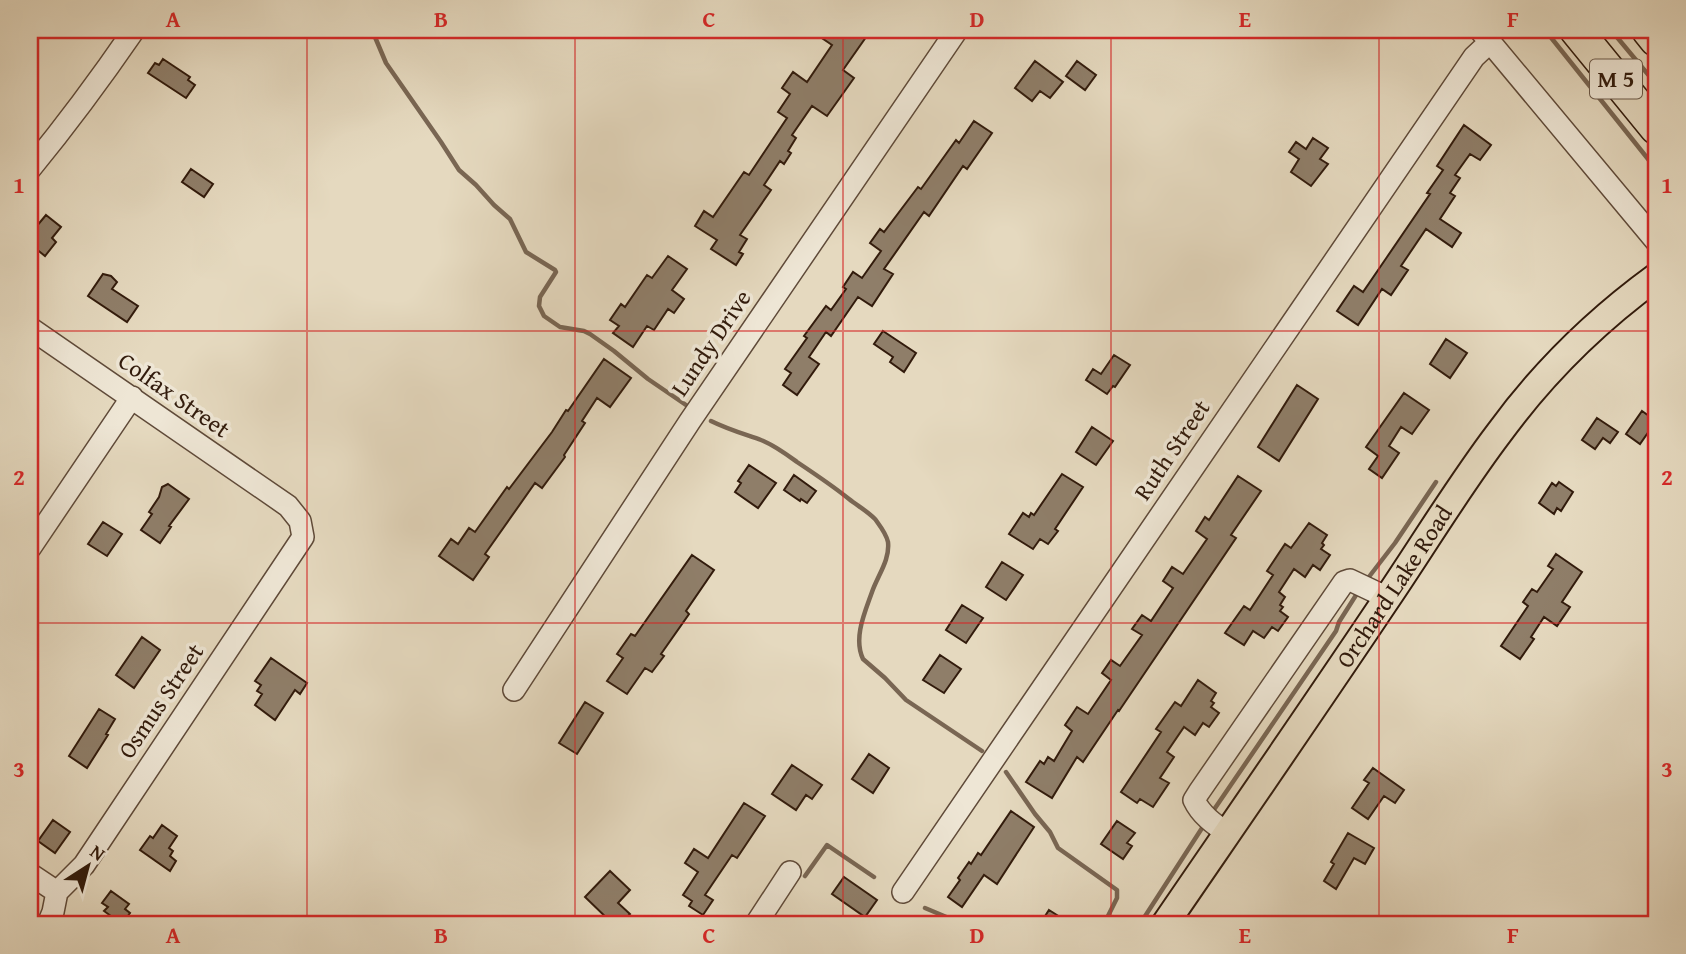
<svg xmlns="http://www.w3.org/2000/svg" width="1686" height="954" font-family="'Gentium Book Plus',serif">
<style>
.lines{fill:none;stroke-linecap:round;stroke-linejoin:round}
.stream{stroke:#796653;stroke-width:4.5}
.building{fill:#8f7e69;stroke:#321b0c;stroke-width:2}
.minor-casing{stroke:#5f4a39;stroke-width:24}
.major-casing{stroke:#321b0c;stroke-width:30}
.highway-casing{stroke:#321b0c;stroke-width:35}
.minor{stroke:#eee6d5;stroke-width:21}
.major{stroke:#e5d9bf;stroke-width:26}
.highway{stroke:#e5d9bf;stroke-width:32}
.grid{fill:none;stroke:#d62828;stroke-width:2;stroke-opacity:0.55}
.labels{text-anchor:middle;stroke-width:7;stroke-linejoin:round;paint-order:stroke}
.shield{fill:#eee6d5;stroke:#6a5848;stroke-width:2}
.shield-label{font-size:23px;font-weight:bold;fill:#321b0c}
.street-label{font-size:24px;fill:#321b0c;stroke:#eee6d5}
.neatline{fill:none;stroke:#d62828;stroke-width:2.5}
.grid-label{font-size:23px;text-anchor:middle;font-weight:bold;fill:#d62828}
</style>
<rect width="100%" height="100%" fill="#e5d9bf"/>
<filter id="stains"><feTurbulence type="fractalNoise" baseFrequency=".00286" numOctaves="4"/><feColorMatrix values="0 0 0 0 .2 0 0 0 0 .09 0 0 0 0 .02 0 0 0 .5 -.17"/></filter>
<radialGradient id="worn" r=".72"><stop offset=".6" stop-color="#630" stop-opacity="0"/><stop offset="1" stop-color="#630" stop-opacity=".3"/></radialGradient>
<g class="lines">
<!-- stream -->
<path class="stream" d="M372,30L386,63L441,142L459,170L476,185L494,205L510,219L526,252L555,270L556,272L540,297L539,306L544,316L560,327L584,331L590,334L614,351L648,379L686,405
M1545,30L1656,169
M1611,30L1656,84
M711,421C727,429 744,434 761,440C774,445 786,454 797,462C815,474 833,486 849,499C858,506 867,511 875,519C880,526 886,533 888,542C890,560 878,575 872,592C865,612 853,638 863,659L885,678L906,700L982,751
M1365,582L1395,543L1436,482
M1006,772L1035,814L1050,832L1058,848L1117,890V898L1104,924
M1211,814L1336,631L1339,622L1358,592
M805,876L827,845L874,877
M925,908L963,924
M1140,924L1204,825"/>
</g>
<!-- building -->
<path class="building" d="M810,30H871L843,70L854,78L827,116L812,106L792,135L796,138L788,151L791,153L784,164L780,161L764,185L771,190L740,235L747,239L739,252L743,254L736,265L711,249L717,240L695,226L704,211L713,217L744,172L749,175L787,118L778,112L790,94L782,88L793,72L807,82L832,45Z
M163,59L190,77L188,80L195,85L186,98L148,73L155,63L159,65Z
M1035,61L1063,82L1050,98L1040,91L1032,101L1015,88Z
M1077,61L1096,75L1085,90L1066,76Z
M974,121L992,133L967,169L963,166L929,216L924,212L884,269L893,274L872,306L858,297L831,336L826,332L809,357L819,364L797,395L783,385L791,373L785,369L807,338L804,336L826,306L831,310L846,289L843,287L853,272L862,278L881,251L870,243L880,229L884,232L918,187L921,189L956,140L959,143Z
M1464,125L1491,145L1480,160L1470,154L1455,175L1460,178L1450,193L1455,196L1440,219L1461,233L1452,247L1426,229L1401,266L1408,270L1391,295L1382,289L1358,325L1337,311L1354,286L1363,292L1387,257L1430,194L1427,193L1443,170L1437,166Z
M1313,138L1328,148L1320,159L1328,164L1311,186L1291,172L1299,159L1289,152L1296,142L1306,149Z
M191,169L213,184L204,197L182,182Z
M46,215L61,227L52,238L56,242L45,256L30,244V222L36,227Z
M668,256L687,269L672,290L684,299L674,313L668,309L654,330L647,326L633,347L613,333L619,326L610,320L621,304L625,307L647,275L652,278Z
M103,274L111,276L117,282L112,289L138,306L127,322L88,296Z
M883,331L916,353L904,372L890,362L893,357L874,344Z
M1446,339L1467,353L1450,378L1430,364Z
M1114,355L1130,365L1115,387L1113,386L1107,394L1086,380L1093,369L1101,374Z
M604,359L631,378L610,407L597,398L582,421L585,423L564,455L565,457L542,488L535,483L485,554L489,557L473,580L439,556L451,539L458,544L469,528L475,532L507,487L509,489L552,432L566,410L568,411Z
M1297,385L1318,399L1279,461L1258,447Z
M1404,393L1429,410L1412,434L1401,427L1389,446L1399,453L1382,478L1369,469L1378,456L1366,447Z
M1642,411L1656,421L1640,444L1626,434Z
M1597,418L1618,432L1610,443L1603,438L1595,449L1582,440Z
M1092,427L1113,441L1096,465L1076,452Z
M749,465L776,483L758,508L735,492L741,483L738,481Z
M1062,474L1083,487L1055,529L1058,531L1048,544L1040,539L1033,549L1009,534L1023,513L1029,517L1031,513L1034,515Z
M794,475L816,491L807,503L801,499L800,501L784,490Z
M1238,476L1261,491L1231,535L1236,538L1119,711L1118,710L1083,762L1077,757L1052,798L1026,782L1040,761L1044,764L1048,757L1054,761L1072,731L1065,725L1077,707L1088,714L1111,680L1102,673L1111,660L1120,666L1142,635L1132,629L1142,615L1151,621L1173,588L1163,581L1172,567L1183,574L1207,539L1196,531L1205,517L1209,520Z
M1559,482L1573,492L1561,511L1557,508L1554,514L1539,503L1552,483L1556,486Z
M168,484L189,499L169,526L171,527L160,543L141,530L152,514L149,512L159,497L162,487Z
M103,522L122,534L107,556L88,544Z
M1309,523L1327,535L1322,543L1324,545L1321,549L1330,555L1320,570L1313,565L1305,577L1294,569L1279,592L1285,597L1280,605L1283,607L1280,611L1288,617L1278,631L1272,627L1264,638L1253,631L1244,645L1225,633L1244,606L1250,610L1273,575L1267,571L1285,544L1291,548Z
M1556,554L1582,572L1562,602L1570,607L1557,626L1544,617L1531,637L1534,639L1520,659L1501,646L1528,606L1523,602L1532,589L1537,592L1553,569L1548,566Z
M692,555L714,570L686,611L689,614L661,654L664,656L652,672L645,668L627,694L607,681L623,658L617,654L631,634L635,636Z
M1002,562L1023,575L1006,600L986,587Z
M962,605L983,618L966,643L946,630Z
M142,637L160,650L134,688L116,675Z
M940,655L961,669L944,693L923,680Z
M271,658L307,683L300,694L295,690L275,720L255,705L262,694L257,691L261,685L255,681Z
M1198,680L1216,693L1211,701L1214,703L1211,707L1219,713L1209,727L1203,723L1195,735L1184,727L1167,752L1174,757L1160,778L1169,783L1153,807L1140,799L1137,803L1121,792L1161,732L1156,729L1175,702L1181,706Z
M585,702L603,713L577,754L559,743Z
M99,709L115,719L106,734L108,735L87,768L69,756Z
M869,754L889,768L873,793L852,779Z
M792,765L822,785L812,799L806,795L796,810L772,794Z
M1373,768L1404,790L1395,803L1384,796L1368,819L1352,808L1369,783L1364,780Z
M744,803L765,816L737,858L732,855L705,895L713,900L703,915L689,906L692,901L683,895L698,872L685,863L694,849L708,858Z
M1011,811L1034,827L997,884L984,875L962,907L948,897L960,880L958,878L969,862L971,864L978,853L981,855Z
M53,820L70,832L55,853L38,841Z
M1117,821L1135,833L1127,843L1132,846L1123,859L1101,844Z
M162,825L177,836L169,848L173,851L170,856L176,861L170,871L140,850L150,836L153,838Z
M1348,833L1374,848L1365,864L1354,858L1336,889L1324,881L1334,864L1331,862Z
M610,871L630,890L618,903L630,914L620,924H613L585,897Z
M844,877L877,900L865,917L832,894Z
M111,891L129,904L125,909L130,913L122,924L104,911L108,907L102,903Z
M1049,910L1071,924H1040Z"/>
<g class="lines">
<!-- minor casing -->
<g class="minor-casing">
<path id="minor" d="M1480,30L1656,241
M30,169C67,124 101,78 134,30
M30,328L288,506L300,521L303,537L84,865L57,892L53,912L48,924
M30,548L132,397
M514,690L690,421L957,30
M1227,833C1214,824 1201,815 1194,800L1199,792L1344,582L1350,580L1388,598
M30,874L57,892
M903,892L1474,57L1490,42
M756,924L790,872"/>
</g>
<!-- major casing -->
<g class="major-casing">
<g id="major">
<path id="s1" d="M1165,924C1239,816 1313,709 1386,600C1424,544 1458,487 1499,433C1542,374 1597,320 1656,277"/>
</g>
</g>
<!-- highway casing -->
<g class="highway-casing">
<path id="highway" d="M1576,30L1656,128
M1648,30L1656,40"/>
</g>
<!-- minor -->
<use href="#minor" class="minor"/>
<!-- major -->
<use href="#major" class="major"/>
<!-- highway -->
<use href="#highway" class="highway"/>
</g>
<!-- grid -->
<path class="grid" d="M307,30V924M575,30V924M843,30V924M1111,30V924M1379,30V924M30,331H1656M30,623H1656"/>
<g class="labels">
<!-- shield labels -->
<rect class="shield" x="1590" y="59.5" width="52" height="39" rx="5"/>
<g class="shield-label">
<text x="1616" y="87">M 5</text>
</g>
<!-- street labels -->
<g class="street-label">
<text transform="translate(711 343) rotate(-56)" y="8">Lundy Drive</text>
<text transform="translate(174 395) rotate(35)" y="8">Colfax Street</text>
<text transform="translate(1172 450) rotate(-56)" y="8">Ruth Street</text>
<text dy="8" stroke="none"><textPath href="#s1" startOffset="408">Orchard Lake Road</textPath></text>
<text transform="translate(161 701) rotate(-56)" y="8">Osmus Street</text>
</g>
</g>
<!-- margin -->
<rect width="1686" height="954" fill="none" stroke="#e5d9bf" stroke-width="77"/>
<!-- north arrow -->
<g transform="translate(88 866) rotate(36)" stroke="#eee6d5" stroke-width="5" paint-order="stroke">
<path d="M0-5L12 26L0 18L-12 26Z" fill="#321b0c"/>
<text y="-10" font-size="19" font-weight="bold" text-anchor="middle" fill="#321b0c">N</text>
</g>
<rect x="38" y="38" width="1610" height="878" class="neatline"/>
<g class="grid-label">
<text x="173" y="27">A</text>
<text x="441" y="27">B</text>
<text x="709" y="27">C</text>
<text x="977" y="27">D</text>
<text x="1245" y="27">E</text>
<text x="1513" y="27">F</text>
<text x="19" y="193">1</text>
<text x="1667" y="193">1</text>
<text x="19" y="485">2</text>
<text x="1667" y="485">2</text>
<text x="19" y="777">3</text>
<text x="1667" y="777">3</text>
<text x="173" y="943">A</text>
<text x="441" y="943">B</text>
<text x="709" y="943">C</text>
<text x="977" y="943">D</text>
<text x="1245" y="943">E</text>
<text x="1513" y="943">F</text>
</g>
<rect width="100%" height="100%" filter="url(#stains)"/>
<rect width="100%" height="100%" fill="url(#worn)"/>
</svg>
